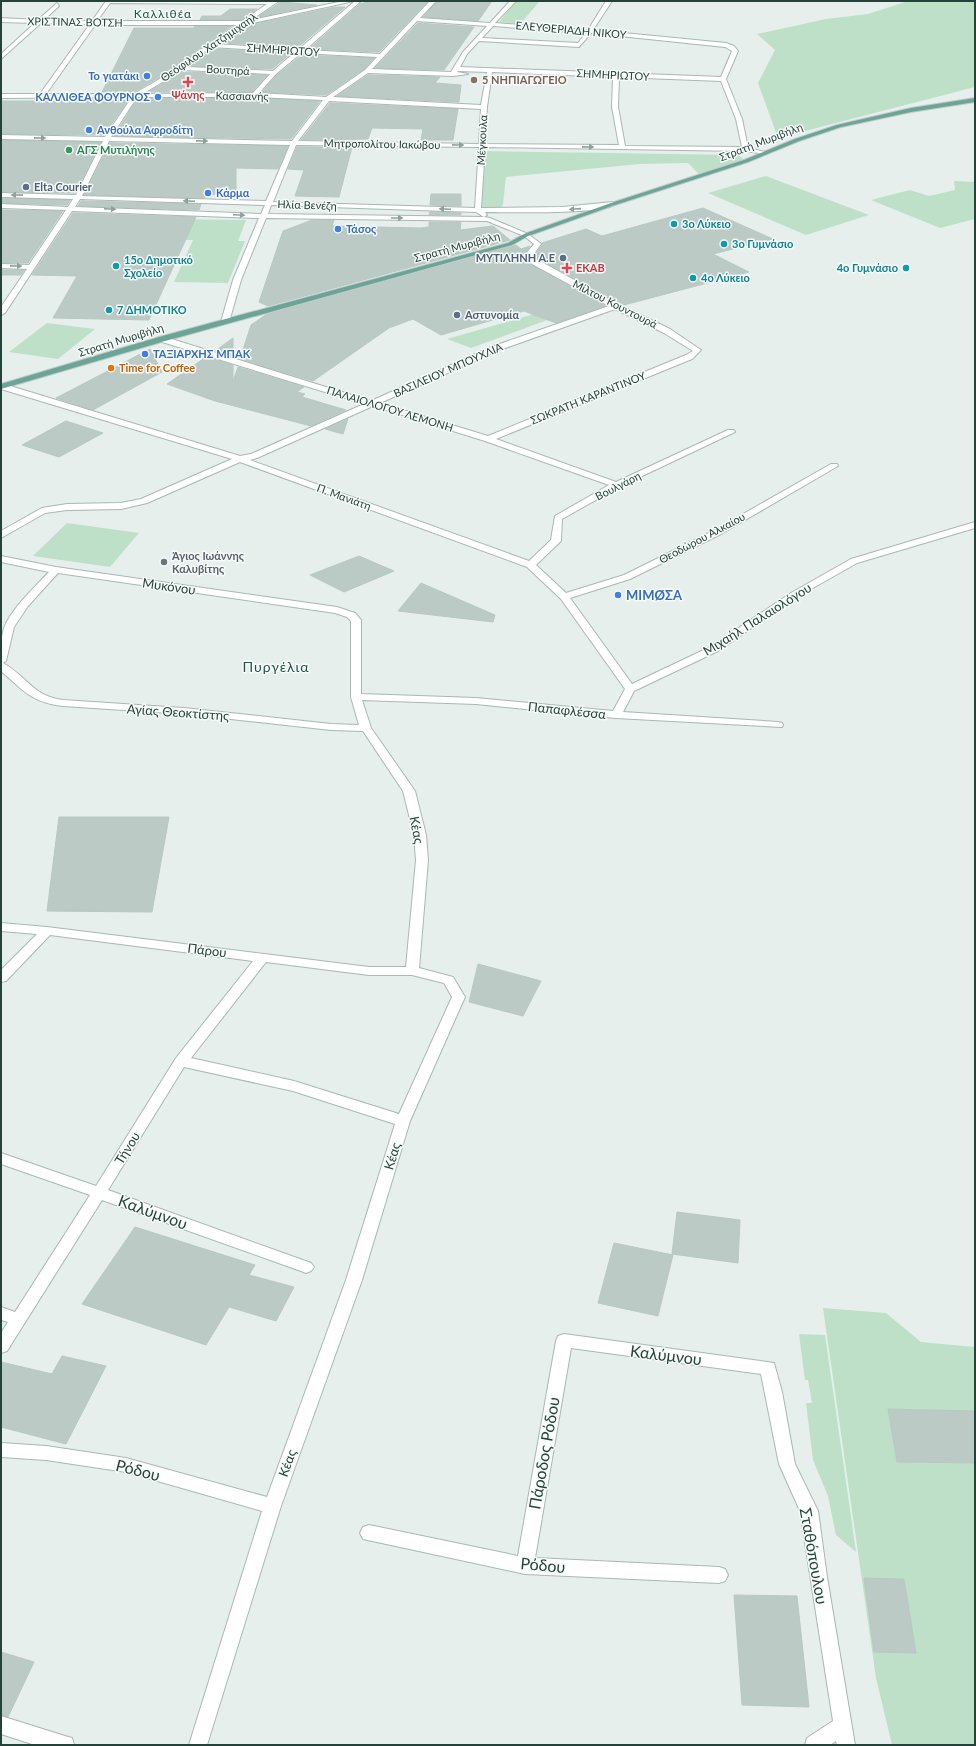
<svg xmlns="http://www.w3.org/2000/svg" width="976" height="1746" font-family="Lato,sans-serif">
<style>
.green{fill:#bfe0c8}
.building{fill:#bbcac4;stroke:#b8c9c2}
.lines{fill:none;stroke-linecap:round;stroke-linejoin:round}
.minor-casing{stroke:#a8b8b2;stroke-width:2}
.major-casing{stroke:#c2cac8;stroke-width:2}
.minor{fill:#fff;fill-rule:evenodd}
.major{fill:#6aa596;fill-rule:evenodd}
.oneway{fill:#92a09c}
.shop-dot{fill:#3f7fe0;stroke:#f7fbf9;stroke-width:1.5}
.education-dot{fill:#8d6e63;stroke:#f7fbf9;stroke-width:1.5}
.health-dot{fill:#e0444e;stroke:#f7fbf9;stroke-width:1.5}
.leisure-dot{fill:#2e9e5b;stroke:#f7fbf9;stroke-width:1.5}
.service-dot{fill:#5c6f8a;stroke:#f7fbf9;stroke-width:1.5}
.culture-dot{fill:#0f9aa8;stroke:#f7fbf9;stroke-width:1.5}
.food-dot{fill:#e8710a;stroke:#f7fbf9;stroke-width:1.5}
.worship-dot{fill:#6b7280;stroke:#f7fbf9;stroke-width:1.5}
.labels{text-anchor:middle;stroke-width:3;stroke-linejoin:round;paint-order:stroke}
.far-street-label{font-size:11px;fill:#24423a;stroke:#f7fbf9}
.far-shop-label{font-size:11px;font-weight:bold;fill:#366cbe;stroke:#f7fbf9;text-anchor:start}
.far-education-label{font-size:11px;font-weight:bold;fill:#785e54;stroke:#f7fbf9;text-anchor:start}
.far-health-label{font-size:11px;font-weight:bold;fill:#be3a42;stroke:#f7fbf9}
.far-leisure-label{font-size:11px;font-weight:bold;fill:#27864d;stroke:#f7fbf9;text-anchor:start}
.far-service-label{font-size:11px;font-weight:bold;fill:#4e5e75;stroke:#f7fbf9;text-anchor:start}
.far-culture-label{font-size:11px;font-weight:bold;fill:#0d838f;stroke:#f7fbf9;text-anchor:start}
.far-food-label{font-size:11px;font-weight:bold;fill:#c56008;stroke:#f7fbf9;text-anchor:start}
.far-worship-label{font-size:11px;font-weight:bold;fill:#5b616d;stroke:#f7fbf9;text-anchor:start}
.far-neighbourhood-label{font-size:12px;letter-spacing:1px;fill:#1f5548;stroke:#f7fbf9}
.street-label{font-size:13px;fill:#24423a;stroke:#f7fbf9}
.shop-label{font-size:13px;font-weight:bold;fill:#366cbe;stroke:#f7fbf9;text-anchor:start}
.neighbourhood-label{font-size:14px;letter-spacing:1px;fill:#1f5548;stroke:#f7fbf9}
.near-street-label{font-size:16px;fill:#24423a;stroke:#f7fbf9}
</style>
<rect width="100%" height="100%" fill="#e6efeb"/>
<!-- green -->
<path class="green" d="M516,1H540L520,24L499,22Z
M975,1V87L778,138L758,83L775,50L757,34L826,19L868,14L905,2Z
M481,151L738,155L746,161L701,176L688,163L639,164L506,177L503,204L501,210H478Z
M766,176L869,215L806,235L708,193Z
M954,181L975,182V219L940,228L871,200L910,190L929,196L955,190Z
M153,219L246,220L238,241L197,240L245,241L228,283L174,282L193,240H144Z
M576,302L588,305L471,348L447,339Z
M47,323L95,329L58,359L9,352Z
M67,523L139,533L110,567L33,556Z
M823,1308L886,1313L921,1342L975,1347V1745H892L876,1678Z
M799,1334L825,1335L856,1552L836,1535L828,1496L813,1460L806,1403H812L808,1380H805Z"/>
<!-- building -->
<path class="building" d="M371,1H428L379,52L309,49L360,4Z
M437,1H492L478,21L423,17Z
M281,2L317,5L258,17Z
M335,7H345L298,47L220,43L245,26Z
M230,9H257L242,20H200L202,16H221Z
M418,23L474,27L444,70L375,68Z
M195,26H232L207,43L179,66L134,92H102L134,28H194Z
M212,49L291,53L272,69L191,66Z
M302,55L374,58L364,69L326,95L262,92L277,75Z
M183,72L267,75L252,92H148Z
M368,75L440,77L435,83L461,85L459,102L337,96Z
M138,98H255L320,101L291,139L114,136Z
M58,99H129L104,135L1,134V101H58Z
M330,103L458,109L453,140H421L423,129L372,128L368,139L301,140Z
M1,140L101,142L75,193L1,192Z
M110,143L288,146L278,169L236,168V195L206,194L204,198L84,195Z
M297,147H352L339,197L295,196L304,170L288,169Z
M431,194H461V206L430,205Z
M1,198L70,200L67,205L1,203Z
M81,201L201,204L199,210L78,206Z
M703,208L773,239L713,254L749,272L624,305L539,259L535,255L542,245V243L586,229L602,236Z
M1,210L63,211L28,263H1Z
M430,212L461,213V215H429Z
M73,213L196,217L149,320L53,318L77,276L32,275Z
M312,220H334L332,226L421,228L429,227V222H461L460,230L493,226L510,240L268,306L259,302L283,231Z
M516,245L521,249L530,246L524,255L531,265L605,306L556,323L524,311L441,335L413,319L389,328L313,381L240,359L251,325L267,314Z
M1,270H24L21,275H1Z
M233,338V357L215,351Z
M150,349L162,372L93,410L56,398Z
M206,357L233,365V381L238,367L304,387L297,392L305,394L302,397L346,410L311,426L215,401L167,384Z
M348,419L343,434L325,429Z
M66,421L103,433L59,457L22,445Z
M359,556L394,571L344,592L310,575Z
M421,583L495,615L493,622L398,611Z
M59,817H169L152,912L47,911Z
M478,964L541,981L523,1016L469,1002Z
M677,1212L740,1220L738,1263L672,1254Z
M135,1227L255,1265L249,1275L294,1287L276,1321L229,1307L206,1345L82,1304Z
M614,1243L673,1255L658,1316L598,1303Z
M62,1356L106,1366L66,1444L1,1427V1362L52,1374Z
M888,1409L975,1411V1463L897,1462Z
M864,1578L904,1579L916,1653L874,1652Z
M734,1595L797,1596L809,1707L742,1705Z
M1,1652L34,1662L8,1717L1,1715Z"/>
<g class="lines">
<!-- minor casing -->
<g class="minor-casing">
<path id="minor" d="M106,1H279L251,20L344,1H354L244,25L215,44L299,49L355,1H361L305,50L380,54L430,1H436L420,18L490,23L510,1H516L495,23L588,30L606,1H612L593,30L726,43L734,46L738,51L726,79L742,119L748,148L765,152V154L745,151L485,147L481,208L562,207L613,202L616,204C602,215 507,212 485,212L487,215L484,217L490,218L528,234L540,243L541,244L533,255L538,260L618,304L670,329L701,350L692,359L496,439L616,482L728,430H734L735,432L619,487L562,519L561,541L536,565L566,593L624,575L715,530L831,464H837L838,466L721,534L630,579L570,598L632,684L710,647L791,593L851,559L975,522V528L857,563L797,597L718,651L634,691L623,712L778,722L782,723L783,725L782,727L616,718L476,704L362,700L371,728L415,791L426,835L428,860L419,968L453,977L465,997L410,1121L362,1280L281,1506L207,1745H189L262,1511L126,1472L46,1460L1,1457V1443L46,1446L126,1458L267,1497L346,1280L395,1124L293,1091L184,1067L108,1190L311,1263L314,1267L311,1271L306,1273L301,1271L102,1200L7,1351L1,1353V1333L8,1322L1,1320V1307L15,1312L90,1195L1,1164V1153L96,1186L176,1058L253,961L50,935L6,981L1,982V970L37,934L1,931V923L47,927L369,967H406L416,860L414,835L403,791L363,731L331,730L184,714L63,706C31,702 24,691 1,671C1,657 0,641 4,628C11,609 36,586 49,572L1,562V556L56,567L337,607L355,613L361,620V694L476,698L613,711L625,689L561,599L527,567L240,462L147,503L121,509L67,510L45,513L1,538V531L42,508L67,504L121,503L141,499L232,459L1,389V385H7L240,456L251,454L364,404L159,341V337H165L371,401L491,347L609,306L532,264L525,255L534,244L524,236L487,221L266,218L241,280L229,322L225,324L221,322L233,280L259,218L72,211L5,313L1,315V307L27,269L1,268V264L29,265L66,210L1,208V204L68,207L73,199L1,197V193L76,195L103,141L1,139V135L105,137L132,97L1,98V94H40L90,24L41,23L1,59V54L35,23L1,22V18L38,20L57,3L59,6L44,20L92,21ZM110,3L267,4L242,21H97ZM417,21L487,26L463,52L451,72L372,69ZM95,25H237L208,44L180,67L134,94H46ZM493,26L586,33L578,43L482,38ZM591,33L725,47L732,51L721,77L460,67L467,54L479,41L579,47ZM211,47L295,52L273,71L187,67ZM301,53L377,57L365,70L326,97L259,93L276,74ZM183,70L270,74L253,93L142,94ZM458,71L487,72L481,105L333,97L368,73L453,76L468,74L457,72ZM492,72L613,77L612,107L619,145L485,144L487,107ZM619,77L721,81L736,119L742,147L625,146L618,107ZM137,97H255L323,100L292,141L111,137ZM329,101L481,109L479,144L298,141ZM109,141L290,145L266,201L82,196ZM296,145L479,147L475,208L273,202ZM80,199L265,205L261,214L75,207ZM271,205L476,212L484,217L268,214ZM615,309L664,333L693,351L686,355L488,436L380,403L497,351ZM373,406L485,441L609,485L555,516L551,540L529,561L250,460L257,458ZM58,573L335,613L347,617L351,621V697L359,725L331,724L184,708L63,700C32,696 28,677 3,663L6,661L14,627L28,606ZM266,962L369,975H412L444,983L452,997L399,1114L294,1081L191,1058Z
M564,1334L774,1363L782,1392L795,1464L818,1511L827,1577L855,1745H837L836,1741L830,1745H805L807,1738L833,1721L800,1511L779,1464L761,1374L571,1348L535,1558L719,1567L725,1569L728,1575L725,1581L719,1583L525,1574L363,1539L360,1533L363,1527L369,1525L518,1556L556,1341L558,1336Z
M1,1716L65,1736L72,1738L74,1745H35L1,1734Z"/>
</g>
<!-- major casing -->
<g class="major-casing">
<path id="major" d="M975,98V102L911,112L841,127L799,141L748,162L615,205L528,236L512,245L165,341L1,389V384L159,337L508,243L524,234L611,203L744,160L795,139L837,125L911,108Z"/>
</g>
<!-- minor -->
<use href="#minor" class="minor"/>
<!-- major -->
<use href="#major" class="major"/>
</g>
<!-- one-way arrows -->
<defs><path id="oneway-solid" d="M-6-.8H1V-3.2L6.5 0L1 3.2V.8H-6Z"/></defs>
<g class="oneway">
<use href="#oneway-solid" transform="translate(40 138) rotate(1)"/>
<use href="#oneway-solid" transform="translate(202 141) rotate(1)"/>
<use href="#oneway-solid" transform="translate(458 145) rotate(1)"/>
<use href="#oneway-solid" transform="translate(588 147) rotate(1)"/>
<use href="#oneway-solid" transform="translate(17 195) rotate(-179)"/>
<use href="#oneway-solid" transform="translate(189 201) rotate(-178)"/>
<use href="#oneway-solid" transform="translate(110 209) rotate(3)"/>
<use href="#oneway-solid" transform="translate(445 209) rotate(-178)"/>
<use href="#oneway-solid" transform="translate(575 209) rotate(176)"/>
<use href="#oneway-solid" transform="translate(239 215) rotate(3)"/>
<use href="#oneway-solid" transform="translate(397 218)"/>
<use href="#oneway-solid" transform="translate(16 266) rotate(1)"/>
</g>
<!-- markers -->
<g class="shop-dot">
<circle cx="147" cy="76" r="4"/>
<circle cx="158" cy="97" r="4"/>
<circle cx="89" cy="130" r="4"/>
<circle cx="208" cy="193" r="4"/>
<circle cx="338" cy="229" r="4"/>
<circle cx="145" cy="354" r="4"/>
<circle cx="618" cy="595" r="4"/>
</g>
<circle class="education-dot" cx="474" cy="80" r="4"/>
<g class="health-dot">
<path d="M186 76h4v4h4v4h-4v4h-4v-4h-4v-4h4z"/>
<path d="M565 262h4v4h4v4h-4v4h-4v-4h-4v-4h4z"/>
</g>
<circle class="leisure-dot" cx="69" cy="150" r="4"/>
<g class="service-dot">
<circle cx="26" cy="187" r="4"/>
<circle cx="563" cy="258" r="4"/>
<circle cx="457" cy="315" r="4"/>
</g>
<g class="culture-dot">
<circle cx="674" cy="224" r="4"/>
<circle cx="724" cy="244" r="4"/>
<circle cx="116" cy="266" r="4"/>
<circle cx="906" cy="268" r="4"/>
<circle cx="693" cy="278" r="4"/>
<circle cx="109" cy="310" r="4"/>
</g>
<circle class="food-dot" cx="111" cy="368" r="4"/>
<circle class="worship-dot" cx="164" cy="562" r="4"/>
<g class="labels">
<!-- far-street labels -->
<g class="far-street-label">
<text transform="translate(75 22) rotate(1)" y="4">ΧΡΙΣΤΙΝΑΣ ΒΟΤΣΗ</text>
<text transform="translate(571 30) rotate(5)" y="4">ΕΛΕΥΘΕΡΙΑΔΗ ΝΙΚΟΥ</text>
<text transform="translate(209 47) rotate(-34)" y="4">Θεόφιλου Χατζημιχαήλ</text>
<text transform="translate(283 50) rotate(4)" y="4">ΣΗΜΗΡΙΩΤΟΥ</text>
<text transform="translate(228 70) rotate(3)" y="4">Βουτηρά</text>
<text transform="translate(613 75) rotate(3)" y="4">ΣΗΜΗΡΙΩΤΟΥ</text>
<text transform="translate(242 96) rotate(1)" y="4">Κασσιανής</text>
<text transform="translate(482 140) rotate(-87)" y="4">Μέγκουλα</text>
<text transform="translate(761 142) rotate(-21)" y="4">Στρατή Μυριβήλη</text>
<text transform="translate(382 144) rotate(1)" y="4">Μητροπολίτου Ιακώβου</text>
<text transform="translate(307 205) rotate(2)" y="4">Ηλία Βενέζη</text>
<text transform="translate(457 247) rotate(-15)" y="4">Στρατή Μυριβήλη</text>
<text transform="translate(615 304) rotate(27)" y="4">Μίλτου Κουντουρά</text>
<text transform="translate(121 340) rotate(-17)" y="4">Στρατή Μυριβήλη</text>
<text transform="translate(448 370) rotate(-24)" y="4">ΒΑΣΙΛΕΙΟΥ ΜΠΟΥΧΛΙΑ</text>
<text transform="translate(588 398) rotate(-22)" y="4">ΣΩΚΡΑΤΗ ΚΑΡΑΝΤΙΝΟΥ</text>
<text transform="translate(390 409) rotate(17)" y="4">ΠΑΛΑΙΟΛΟΓΟΥ ΛΕΜΟΝΗ</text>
<text transform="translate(618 486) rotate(-27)" y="4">Βουλγάρη</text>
<text transform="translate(344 497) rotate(20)" y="4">Π. Μανιάτη</text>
<text transform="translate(702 538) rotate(-28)" y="4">Θεοδώρου Αλκαίου</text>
</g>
<!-- far-shop labels -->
<g class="far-shop-label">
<text x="139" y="80" text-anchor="end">Το γιατάκι</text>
<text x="150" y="101" text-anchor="end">ΚΑΛΛΙΘΕΑ ΦΟΥΡΝΟΣ</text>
<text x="97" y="134">Ανθούλα Αφροδίτη</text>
<text x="216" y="197">Κάρμα</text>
<text x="346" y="233">Τάσος</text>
<text x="153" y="358">ΤΑΞΙΑΡΧΗΣ ΜΠΑΚ</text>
</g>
<!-- far-education labels -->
<g class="far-education-label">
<text x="482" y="84">5 ΝΗΠΙΑΓΩΓΕΙΟ</text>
</g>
<!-- far-health labels -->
<g class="far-health-label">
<text x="188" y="99">Ψάνης</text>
<text x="576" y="272" text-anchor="start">ΕΚΑΒ</text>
</g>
<!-- far-leisure labels -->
<g class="far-leisure-label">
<text x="77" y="154">ΑΓΣ Μυτιλήνης</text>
</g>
<!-- far-service labels -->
<g class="far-service-label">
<text x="34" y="191">Elta Courier</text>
<text x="555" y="262" text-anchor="end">ΜΥΤΙΛΗΝΗ Α.Ε</text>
<text x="465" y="319">Αστυνομία</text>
</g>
<!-- far-culture labels -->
<g class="far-culture-label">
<text x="682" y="228">3ο Λύκειο</text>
<text x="732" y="248">3ο Γυμνάσιο</text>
<text x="124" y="264">15o Δημοτικό<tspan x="124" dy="13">Σχολείο</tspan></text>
<text x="898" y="272" text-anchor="end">4ο Γυμνάσιο</text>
<text x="701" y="282">4ο Λύκειο</text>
<text x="117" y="314">7 ΔΗΜΟΤΙΚΟ</text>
</g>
<!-- far-food labels -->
<g class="far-food-label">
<text x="119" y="372">Time for Coffee</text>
</g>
<!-- far-worship labels -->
<g class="far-worship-label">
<text x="172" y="560">Άγιος Ιωάννης<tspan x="172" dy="13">Καλυβίτης</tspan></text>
</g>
<!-- far-neighbourhood labels -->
<g class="far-neighbourhood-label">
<text x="163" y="18">Καλλιθέα</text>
</g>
<!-- street labels -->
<g class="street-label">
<text transform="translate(169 586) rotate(8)" y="5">Μυκόνου</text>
<text transform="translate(757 619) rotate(-32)" y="5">Μιχαήλ Παλαιολόγου</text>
<text transform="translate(567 710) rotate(6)" y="5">Παπαφλέσσα</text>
<text transform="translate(178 712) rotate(4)" y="5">Αγίας Θεοκτίστης</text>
<text transform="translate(417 830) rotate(79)" y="5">Κέας</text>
<text transform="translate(207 950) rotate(7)" y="5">Πάρου</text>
<text transform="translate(127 1148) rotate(-58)" y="5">Τήνου</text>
<text transform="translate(392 1156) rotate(-73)" y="5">Κέας</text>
<text transform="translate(287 1463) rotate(-70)" y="5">Κέας</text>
</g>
<!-- shop labels -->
<g class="shop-label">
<text x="626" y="600">MIMØΣΑ</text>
</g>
<!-- neighbourhood labels -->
<g class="neighbourhood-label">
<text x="276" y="672">Πυργέλια</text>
</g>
<!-- near-street labels -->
<g class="near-street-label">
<text transform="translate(153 1212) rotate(20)" y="6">Καλύμνου</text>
<text transform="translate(666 1355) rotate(7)" y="6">Καλύμνου</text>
<text transform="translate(544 1453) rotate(-80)" y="6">Πάροδος Ρόδου</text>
<text transform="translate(138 1470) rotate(14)" y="6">Ρόδου</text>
<text transform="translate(814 1556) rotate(80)" y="6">Σταθόπουλου</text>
<text transform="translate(543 1565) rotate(5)" y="6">Ρόδου</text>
</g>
</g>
<!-- border -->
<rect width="976" height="1746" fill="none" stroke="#24423a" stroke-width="4"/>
</svg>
